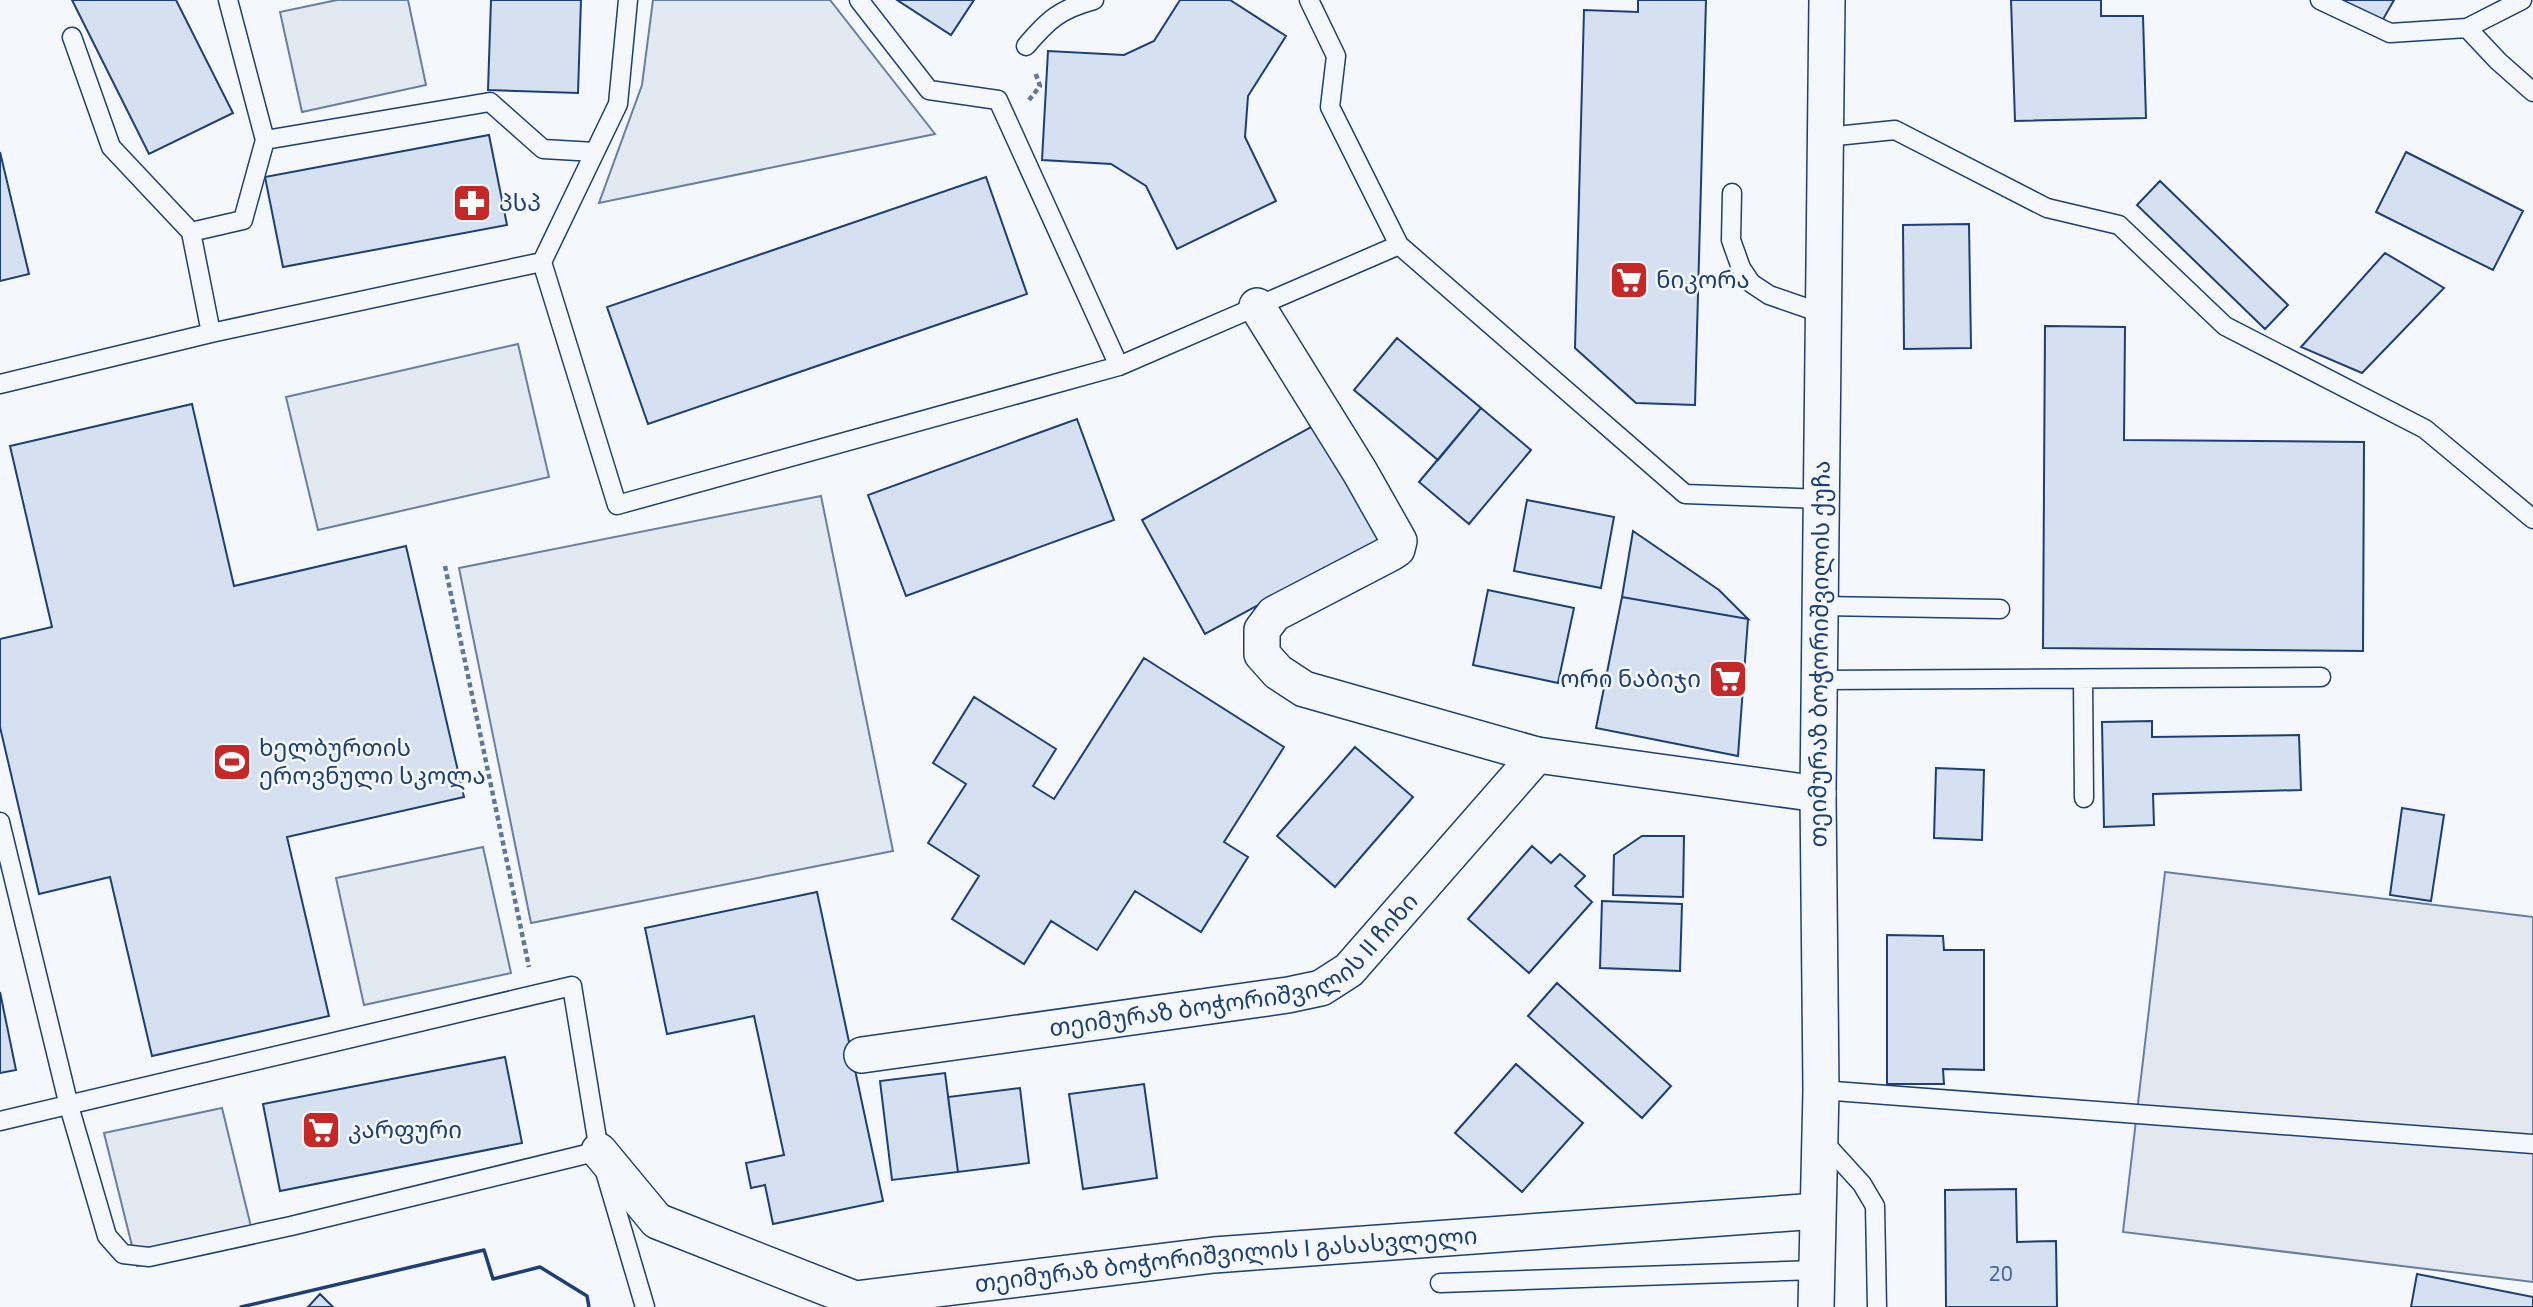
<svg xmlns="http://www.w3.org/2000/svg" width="2533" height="1307" font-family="'Exo 2','Noto Sans Georgian',sans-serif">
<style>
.green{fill:#e3e9f0;stroke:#687fa3;stroke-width:2}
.parking{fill:#e3e8f0;stroke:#687fa3;stroke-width:2}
.building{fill:#d5e0f0;stroke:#1d3f73;stroke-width:2}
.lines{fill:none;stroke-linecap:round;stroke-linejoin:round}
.service-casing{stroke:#1d3f73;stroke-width:21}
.minor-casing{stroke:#1d3f73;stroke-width:38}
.path{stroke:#5e769c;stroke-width:4.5;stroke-dasharray:5 3.5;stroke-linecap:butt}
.service{stroke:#f4f7fb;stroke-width:18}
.minor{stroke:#f4f7fb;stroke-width:35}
.wall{stroke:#1d3f73;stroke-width:3.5}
.labels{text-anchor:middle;stroke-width:5;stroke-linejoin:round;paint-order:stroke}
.number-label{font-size:21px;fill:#4b6792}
.poi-label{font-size:24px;fill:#1d3f73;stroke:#f4f7fb;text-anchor:start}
.street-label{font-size:24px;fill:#1d3f73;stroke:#f4f7fb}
</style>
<rect width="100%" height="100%" fill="#f4f7fb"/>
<!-- green -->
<path class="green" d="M337,0H408L426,85L302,112L280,12Z
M653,0H830L935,134L599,203L642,85Z
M518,344L549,477L318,530L286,397Z
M821,496L893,851L531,923L459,568Z
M483,847L511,973L364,1005L336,878Z
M222,1108L254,1239L137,1266L104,1133Z"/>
<!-- parking -->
<path class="parking" d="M2165,872L2533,917V1282L2123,1232Z"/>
<!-- building -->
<path class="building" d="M72,0H176L233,113L149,154Z
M491,0H581L578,93L488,90Z
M897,0H974L951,35Z
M1180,0H1230L1286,36L1248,96L1245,137L1276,201L1177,249L1146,186L1111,164L1042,160L1048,51L1124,55L1154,41Z
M1638,0H1706L1695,405L1636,403L1575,348L1584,10L1638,12Z
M2011,0H2101V16H2143L2146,118L2015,121Z
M2338,0H2394L2381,23Z
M489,135L507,225L283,267L265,177Z
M0,152L29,274L0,281Z
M2406,152L2523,211L2493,270L2376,212Z
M986,177L1027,294L648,424L607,307Z
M2160,181L2288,305L2265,329L2137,205Z
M1969,224L1971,348L1904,349L1903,225Z
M2385,253L2444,288L2362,373L2301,347Z
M2045,326L2125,327L2124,440L2364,442L2363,651L2043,648Z
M1397,338L1481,408L1438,460L1354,390Z
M192,404L234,586L406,546L464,797L287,837L329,1016L152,1056L110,877L39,894L0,727V639L52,627L10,446Z
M1481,408L1531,450L1469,524L1419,482Z
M1077,419L1114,520L906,596L868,495Z
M1320,422L1384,537L1205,634L1142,520Z
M1527,500L1614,517L1601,588L1514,571Z
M1633,531L1719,590L1748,619L1622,597Z
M1488,590L1574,608L1558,683L1473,665Z
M1622,597L1748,619L1738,756L1596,728Z
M1144,658L1284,747L1224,842L1248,857L1201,932L1135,891L1097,950L1051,921L1024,964L952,919L979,876L928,843L966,784L933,763L974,697L1056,749L1033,786L1054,799Z
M2152,721V737L2299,735L2301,790L2153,794L2154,825L2104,827L2102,722Z
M1355,747L1413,797L1335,887L1277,836Z
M1936,768L1984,770L1982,840L1934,838Z
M2402,808L2444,815L2431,901L2390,895Z
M1642,836H1684L1683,897L1613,895L1614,855Z
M1532,846L1551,863L1560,854L1585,876L1575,886L1592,902L1529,973L1468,919Z
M817,892L883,1201L773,1224L765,1185L751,1188L746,1163L784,1155L754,1016L667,1034L645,928Z
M1602,901L1682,904L1680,971L1600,968Z
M1887,935L1943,936L1944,950H1984V1070L1943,1069L1944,1084H1887Z
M1557,983L1671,1086L1642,1118L1528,1016Z
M0,992L16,1070L0,1073Z
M505,1057L522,1143L280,1191L263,1104Z
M1516,1064L1583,1123L1522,1192L1455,1133Z
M945,1073L958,1172L892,1180L880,1081Z
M1144,1084L1157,1178L1083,1189L1069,1094Z
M1020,1088L1029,1163L958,1172L948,1097Z
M2016,1189L2017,1242L2056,1241L2057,1307H1946L1945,1190Z
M2417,1274L2533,1297V1307H2411Z
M320,1294L333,1307H308Z"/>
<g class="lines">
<!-- service casing -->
<g class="service-casing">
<path id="service" d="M228,0L265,140L490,102L543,149L595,152
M859,0L929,90L998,100L1119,366
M1309,0L1336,56L1330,107L1399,245
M2320,0L2390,33L2467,28L2522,0
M2467,28L2498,61L2533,92
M72,37L111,147L191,232L211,333
M1026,46C1048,20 1060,9 1094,0
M1826,137L1895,130L2047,208L2119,225L2225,326L2425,429L2533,519
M1732,193L1731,240L1741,268L1751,283L1769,295L1824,314
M191,232L243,220L265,140
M542,262L617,505L1119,366L1399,245L1685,494L1823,499
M542,262L618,104L628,0
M0,384L211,333L542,262
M1822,606L2000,609
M2083,679L2084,798
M1821,680L2321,677
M0,822L69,1106L107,1236L123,1254L149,1257L291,1226L599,1151L645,1307
M1821,1090L2533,1144
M0,1121L572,986L599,1151
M1821,1139L1862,1184L1875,1206L1877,1307
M1440,1283L1816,1270"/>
</g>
<!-- minor casing -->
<g class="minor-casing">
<g id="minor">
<path d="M1257,306L1360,472L1399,541L1397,549L1391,553L1274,614L1262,630V654L1278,672L1304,689L1537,755L1818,794"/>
<path id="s1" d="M862,1055L1288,995L1321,988L1349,970L1537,755"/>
<path id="s2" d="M599,1151L657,1221L855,1299L1214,1255L1817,1211"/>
<path id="s3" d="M1816,1307L1821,1090L1818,794L1827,0"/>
</g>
</g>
<!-- path -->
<path class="path" d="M1029,100L1040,86L1035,72
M445,566L529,967"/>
<!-- service -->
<use href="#service" class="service"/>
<!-- minor -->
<use href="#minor" class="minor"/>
<!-- wall -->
<path class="wall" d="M241,1307L484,1250L493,1279L540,1267L587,1296L589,1307"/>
</g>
<!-- icons -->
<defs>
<g id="pharmacy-square" transform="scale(2.0125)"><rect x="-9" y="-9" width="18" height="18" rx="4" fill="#c62828" stroke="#f4f7fb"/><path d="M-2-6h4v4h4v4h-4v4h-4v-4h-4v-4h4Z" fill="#fff"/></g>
<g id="supermarket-square" transform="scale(2.0125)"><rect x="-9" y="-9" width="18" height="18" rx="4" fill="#c62828" stroke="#f4f7fb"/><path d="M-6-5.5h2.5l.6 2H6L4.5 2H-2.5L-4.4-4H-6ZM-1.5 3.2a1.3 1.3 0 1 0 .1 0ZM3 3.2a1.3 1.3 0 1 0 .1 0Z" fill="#fff"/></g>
<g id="stadium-square" transform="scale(2.0125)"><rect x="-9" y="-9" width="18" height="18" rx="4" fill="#c62828" stroke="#f4f7fb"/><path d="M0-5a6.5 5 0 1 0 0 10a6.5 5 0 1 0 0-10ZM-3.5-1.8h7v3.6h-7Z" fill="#fff"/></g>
</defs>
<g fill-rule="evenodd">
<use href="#pharmacy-square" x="472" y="203"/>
<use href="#supermarket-square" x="1629" y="280"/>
<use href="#supermarket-square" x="1728" y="679"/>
<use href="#stadium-square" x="232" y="762"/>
<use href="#supermarket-square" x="321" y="1130"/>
</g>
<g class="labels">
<!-- number labels -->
<g class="number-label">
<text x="2001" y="1281">20</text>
</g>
<!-- poi labels -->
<g class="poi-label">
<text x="499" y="211">პსპ</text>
<text x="1656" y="288">ნიკორა</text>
<text x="1701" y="687" text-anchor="end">ორი ნაბიჯი</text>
<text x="259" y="756">ხელბურთის<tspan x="259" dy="28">ეროვნული სკოლა</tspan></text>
<text x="348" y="1138">კარფური</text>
</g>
<!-- street labels -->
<g class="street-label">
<text dy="8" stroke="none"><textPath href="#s3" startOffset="653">თეიმურაზ ბოჭორიშვილის ქუჩა</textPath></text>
<text dy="8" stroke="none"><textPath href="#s1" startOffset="392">თეიმურაზ ბოჭორიშვილის II ჩიხი</textPath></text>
<text dy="8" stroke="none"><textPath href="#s2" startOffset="677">თეიმურაზ ბოჭორიშვილის I გასასვლელი</textPath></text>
</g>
</g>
</svg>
